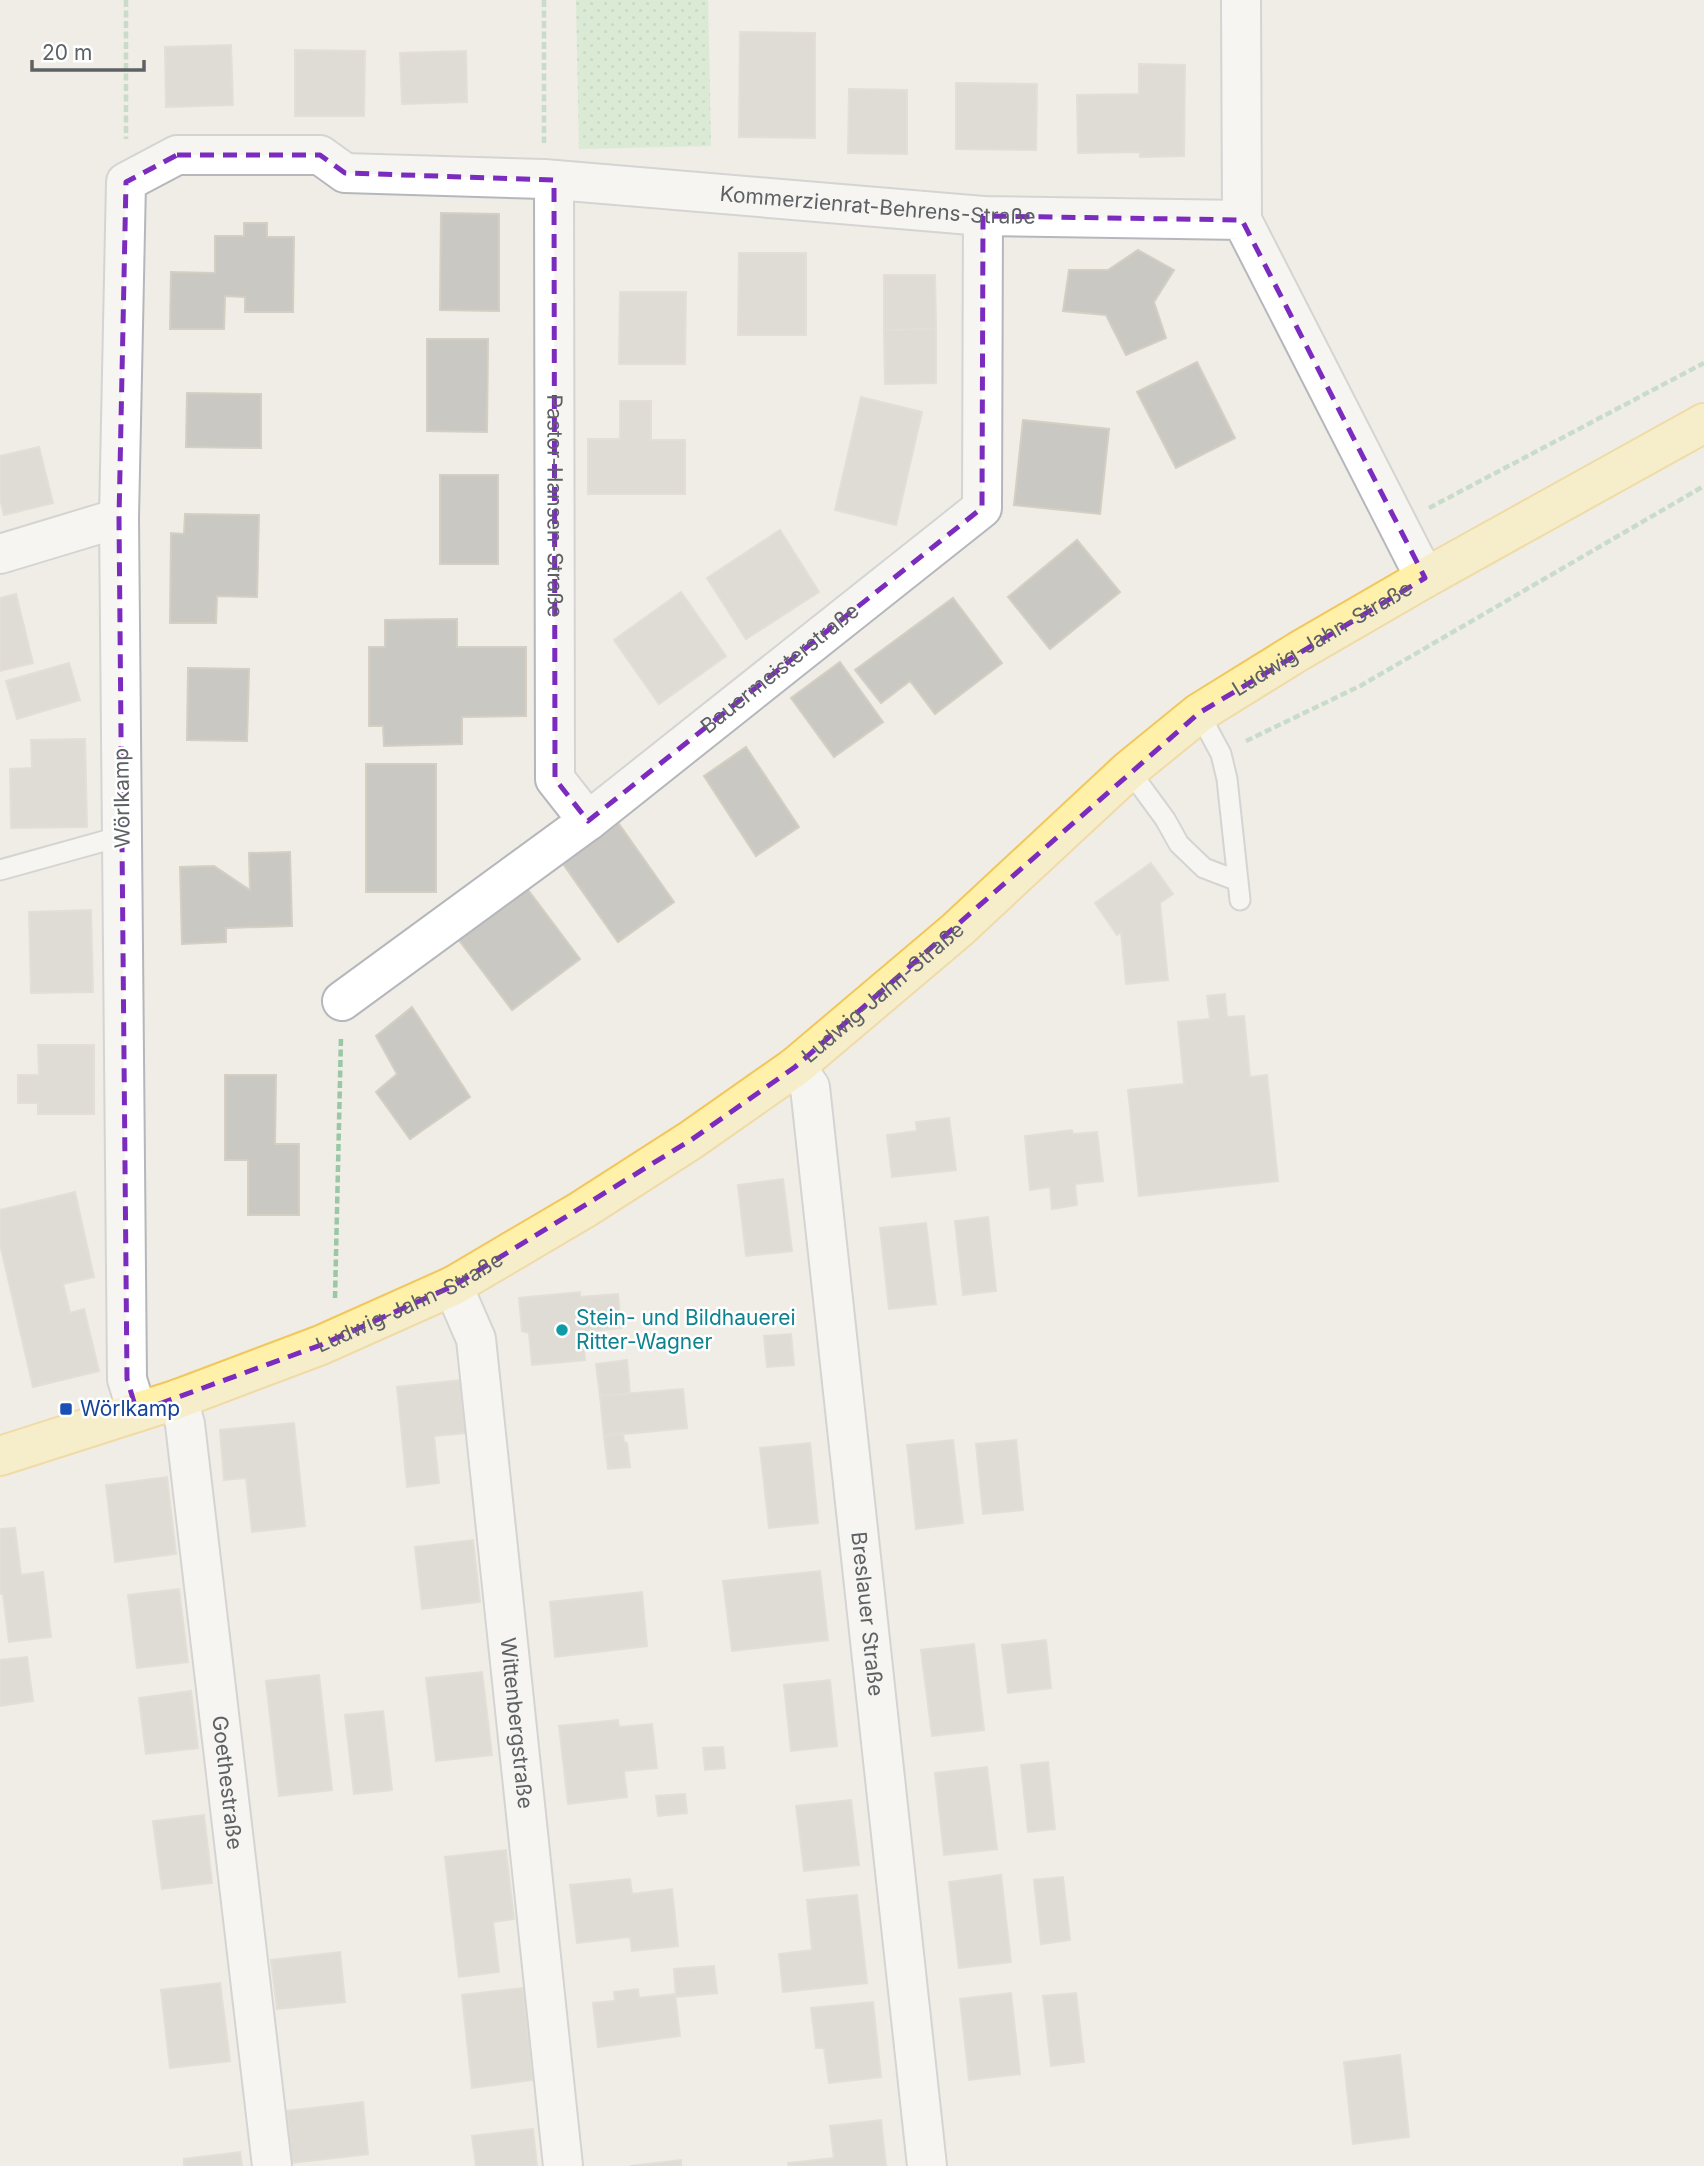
<svg xmlns="http://www.w3.org/2000/svg" width="1704" height="2166" font-family="Inter,sans-serif">
<style>
.park{fill:url(#park-dots)}
.building{fill:#cac8c2;stroke:#d4cec3;stroke-width:2}
.lines{fill:none;stroke-linecap:round;stroke-linejoin:round}
.service-casing{stroke:#b5b7bc;stroke-width:23}
.minor-casing{stroke:#b5b7bc;stroke-width:42}
.primary-casing{stroke:#f2c65b;stroke-width:42}
.path{stroke:#9ac8a6;stroke-width:4.5;stroke-dasharray:7 3.5;stroke-linecap:butt}
.service{stroke:#fff;stroke-width:19}
.minor{stroke:#fff;stroke-width:38}
.primary{stroke:#fff0aa;stroke-width:38}
.marked{fill:none;stroke:#7b2cbf;stroke-width:5;stroke-dasharray:14 9;stroke-linejoin:round}
.culture-dot{fill:#0f9aa8;stroke:#fff;stroke-width:2.5}
.transit-dot{fill:#1a4fb4;stroke:#fff;stroke-width:2.5}
.labels{text-anchor:middle;stroke-width:5;stroke-linejoin:round;paint-order:stroke}
.street-label{font-size:21px;fill:#5d6165;stroke:#fff}
.culture-label{font-size:21px;fill:#0d838f;stroke:#fff;text-anchor:start}
.transit-label{font-size:21px;fill:#164399;stroke:#fff;text-anchor:start}
</style>
<defs>
<pattern id="park-dots" width="8" height="8" patternUnits="userSpaceOnUse" patternTransform="scale(1.75)"><rect width="8" height="8" fill="#c2e7c1"/><path d="M2 2h.1M6 6h.1" fill="none" stroke="#a1bfa0" stroke-width="1.8" stroke-linecap="round"/></pattern>
</defs>
<rect width="100%" height="100%" fill="#efede5"/>
<!-- park -->
<path class="park" d="M576,0H708L711,146L579,149Z"/>
<!-- building -->
<path class="building" d="M740,32L815,33V138L739,137Z
M231,45L233,105L166,107L165,47Z
M295,50L365,51L364,116H295Z
M466,51L467,102L402,104L400,53Z
M1139,64L1185,65L1184,156L1140,157V152L1078,153L1077,95L1139,94Z
M956,83L1037,84L1036,150L956,149Z
M849,89L907,90V154L848,153Z
M441,213L499,214V311L440,310Z
M244,223H267V237H294L293,312H245V297L225,296L224,329H170L171,272L215,273V236H244Z
M1138,250L1174,270L1154,302L1166,338L1126,355L1106,315L1063,311L1069,270H1108Z
M739,253H806V335H738Z
M884,275H935L936,329L884,330Z
M620,292H686L685,364H619Z
M936,329V383L885,384L884,330Z
M427,339H488L487,432L427,431Z
M1197,362L1235,438L1176,468L1137,392Z
M187,393L261,394V448L186,447Z
M861,397L922,412L896,525L835,510Z
M620,401H651V440H685V494H588V439H620Z
M1023,420L1109,429L1100,514L1014,505Z
M39,447L53,503L4,515L0,499V456Z
M440,475H498V564H440Z
M185,514L259,515L257,597L217,596L216,623H170L171,533L184,534Z
M780,530L819,592L746,639L707,578Z
M1077,540L1120,592L1050,649L1008,597Z
M681,592L726,656L659,704L614,640Z
M16,594L33,663L0,671V598Z
M953,598L1002,663L935,714L910,681L881,703L855,670Z
M457,619V647H526V716L462,717V744L384,746L383,726H369V647H385V620Z
M840,662L883,722L834,757L791,698Z
M69,663L80,700L17,719L6,681Z
M188,668L249,669L247,741L187,740Z
M85,739L87,827L11,828L10,769L32,768L31,740Z
M746,747L799,827L756,856L704,776Z
M366,764H436V892H366Z
M617,821L674,902L618,942L561,861Z
M290,852L292,926L226,928V942L182,944L180,867L214,866L250,890L249,853Z
M1151,863L1173,894L1160,903L1168,980L1126,984L1121,932L1117,935L1095,903Z
M526,887L580,959L512,1010L458,939Z
M91,910L93,992L31,993L29,912Z
M1225,994L1227,1017L1244,1016L1250,1077L1267,1075L1278,1181L1139,1196L1128,1090L1184,1084L1178,1022L1210,1019L1207,996Z
M412,1007L470,1097L410,1139L376,1092L397,1074L376,1036Z
M38,1045H94V1114H38V1103H18V1075H39Z
M225,1075H276L275,1144H299V1215H248V1160H225Z
M949,1118L956,1170L892,1177L887,1135L917,1131L916,1122Z
M1072,1130L1073,1134L1097,1132L1103,1181L1075,1184L1077,1205L1052,1209L1050,1187L1030,1190L1025,1136Z
M783,1179L792,1251L746,1256L738,1185Z
M75,1192L94,1277L63,1284L70,1313L84,1309L99,1371L33,1387L0,1244V1210Z
M988,1217L996,1291L963,1295L955,1221Z
M926,1223L936,1304L889,1309L880,1228Z
M580,1292V1297L618,1294L621,1328L583,1332L585,1360L532,1365L529,1333L522,1331L519,1298Z
M791,1334L794,1365L767,1367L764,1336Z
M627,1360L630,1394L600,1396L596,1364Z
M460,1380L466,1433L434,1436L439,1483L407,1487L397,1387Z
M683,1389L687,1428L604,1436L600,1396Z
M294,1423L305,1526L252,1532L246,1478L224,1480L220,1430Z
M623,1433L624,1442L627,1443L630,1467L608,1469L604,1436Z
M953,1440L963,1523L916,1529L907,1445Z
M1016,1440L1023,1510L983,1514L976,1444Z
M810,1443L818,1523L769,1528L760,1448Z
M167,1477L176,1554L115,1562L106,1485Z
M15,1528L21,1575L43,1572L51,1637L9,1642L3,1594H0V1529Z
M473,1540L480,1602L422,1609L415,1547Z
M820,1571L828,1640L732,1651L723,1581Z
M179,1589L188,1662L137,1668L128,1595Z
M642,1592L647,1646L555,1657L550,1602Z
M1046,1640L1051,1688L1008,1693L1002,1645Z
M974,1644L984,1730L932,1736L921,1650Z
M27,1657L33,1701L0,1706V1660Z
M482,1672L492,1755L436,1761L426,1678Z
M319,1675L332,1790L279,1796L266,1681Z
M830,1680L837,1746L791,1751L784,1685Z
M191,1691L198,1748L146,1754L139,1698Z
M383,1711L392,1790L354,1794L345,1715Z
M618,1720L619,1727L652,1724L657,1768L624,1771L627,1797L568,1804L559,1726Z
M723,1747L725,1768L705,1770L703,1748Z
M1048,1762L1055,1829L1028,1832L1021,1765Z
M987,1767L997,1849L944,1855L935,1773Z
M685,1794L687,1813L658,1816L656,1796Z
M851,1800L859,1865L804,1871L796,1806Z
M204,1815L212,1883L162,1889L153,1821Z
M506,1850L514,1919L493,1922L499,1972L459,1977L445,1857Z
M1001,1875L1011,1962L959,1968L949,1882Z
M1063,1877L1070,1940L1041,1944L1034,1880Z
M630,1879L632,1894L672,1889L678,1946L632,1951L630,1937L577,1943L570,1885Z
M857,1895L867,1983L783,1992L779,1954L812,1950L807,1900Z
M340,1952L345,2002L277,2009L271,1960Z
M714,1966L717,1993L676,1997L674,1969Z
M220,1983L230,2061L170,2068L161,1990Z
M523,1988L533,2080L472,2088L462,1995Z
M638,1989L639,1998L675,1994L680,2036L598,2047L593,2003L615,2001L614,1992Z
M1011,1993L1020,2074L969,2080L960,1999Z
M1076,1993L1084,2062L1051,2066L1043,1996Z
M873,2002L881,2077L829,2083L824,2048H816L811,2008Z
M1400,2055L1409,2137L1353,2144L1344,2062Z
M363,2102L368,2154L292,2163L287,2111Z
M881,2120L886,2166H789L788,2163L834,2158L830,2126Z
M533,2129L537,2166H476L472,2136Z
M240,2152L242,2166H184V2159Z
M681,2160V2166H630Z"/>
<g class="lines">
<!-- service casing -->
<g class="service-casing">
<path id="service" d="M1199,713L1221,754L1227,779L1240,900
M1129,770L1165,819L1179,844L1204,868L1238,881
M0,870L122,836"/>
</g>
<!-- minor casing -->
<g class="minor-casing">
<g id="minor">
<path d="M1241,0L1242,220"/>
<path id="s1" d="M554,180L555,779L588,821"/>
<path d="M0,554L119,518"/>
<path id="s2" d="M342,1001L588,821L982,508L983,216"/>
<path id="s3" d="M795,1067L810,1087L927,2166"/>
<path id="s4" d="M453,1286L476,1339L563,2166"/>
<path id="s5" d="M178,1399L185,1424L272,2166"/>
<path id="s6" d="M137,1412L127,1379L119,518L126,182L177,155H320L345,173L544,179L983,216L1242,220L1425,578"/>
</g>
</g>
<!-- primary casing -->
<g class="primary-casing">
<g id="primary">
<path id="s7" d="M0,1456L178,1399L321,1345L453,1286L582,1210L691,1140L795,1067L957,930L1129,770L1199,713L1299,651L1425,578L1704,423"/>
</g>
</g>
<!-- path -->
<path class="path" d="M126,0V139
M544,0V143
M1429,508L1704,363
M1246,741L1360,686L1704,486
M335,1298L341,1037"/>
<!-- service -->
<use href="#service" class="service"/>
<!-- minor -->
<use href="#minor" class="minor"/>
<!-- primary -->
<use href="#primary" class="primary"/>
</g>
<!-- marked area -->
<path d="M0 0H1704V2166H0ZM177,155H320L345,173L554,180L555,779L588,821L982,508L983,216L1242,220L1425,578L1199,713L795,1067L691,1140L453,1286L321,1345L137,1412L127,1379L119,518L126,182Z" fill="#efede5" fill-opacity=".55" fill-rule="evenodd"/>
<path class="marked" d="M177,155H320L345,173L554,180L555,779L588,821L982,508L983,216L1242,220L1425,578L1199,713L795,1067L691,1140L453,1286L321,1345L137,1412L127,1379L119,518L126,182Z"/>
<!-- markers -->
<circle class="culture-dot" cx="562" cy="1330" r="7"/>
<rect class="transit-dot" x="59" y="1402" width="14" height="14" rx="3.5"/>
<g class="labels">
<!-- street labels -->
<g class="street-label">
<text dy="7" stroke="none"><textPath href="#s6" startOffset="1997">Kommerzienrat-Behrens-Straße</textPath></text>
<text dy="7" stroke="none"><textPath href="#s1" startOffset="326">Pastor-Hansen-Straße</textPath></text>
<text dy="7" stroke="none"><textPath href="#s7" startOffset="1572">Ludwig-Jahn-Straße</textPath></text>
<text dy="7" stroke="none"><textPath href="#s2" startOffset="550">Bauermeisterstraße</textPath></text>
<text transform="translate(122 798) rotate(-91)" y="7">Wörlkamp</text>
<text dy="7" stroke="none"><textPath href="#s7" startOffset="1006">Ludwig-Jahn-Straße</textPath></text>
<text dy="7" stroke="none"><textPath href="#s7" startOffset="438">Ludwig-Jahn-Straße</textPath></text>
<text dy="7" stroke="none"><textPath href="#s3" startOffset="555">Breslauer Straße</textPath></text>
<text dy="7" stroke="none"><textPath href="#s4" startOffset="444">Wittenbergstraße</textPath></text>
<text dy="7" stroke="none"><textPath href="#s5" startOffset="387">Goethestraße</textPath></text>
</g>
<!-- culture labels -->
<g class="culture-label">
<text x="576" y="1325">Stein- und Bildhauerei<tspan x="576" dy="24">Ritter-Wagner</tspan></text>
</g>
<!-- transit labels -->
<g class="transit-label">
<text x="80" y="1416">Wörlkamp</text>
</g>
</g>
<!-- scale -->
<path d="M32 60v10h112v-10" fill="none" stroke="#5d6165" stroke-width="3.5"/>
<text x="42" y="60" font-size="21" fill="#5d6165" stroke="#ffffff" stroke-width="5" paint-order="stroke">20 m</text>
</svg>
